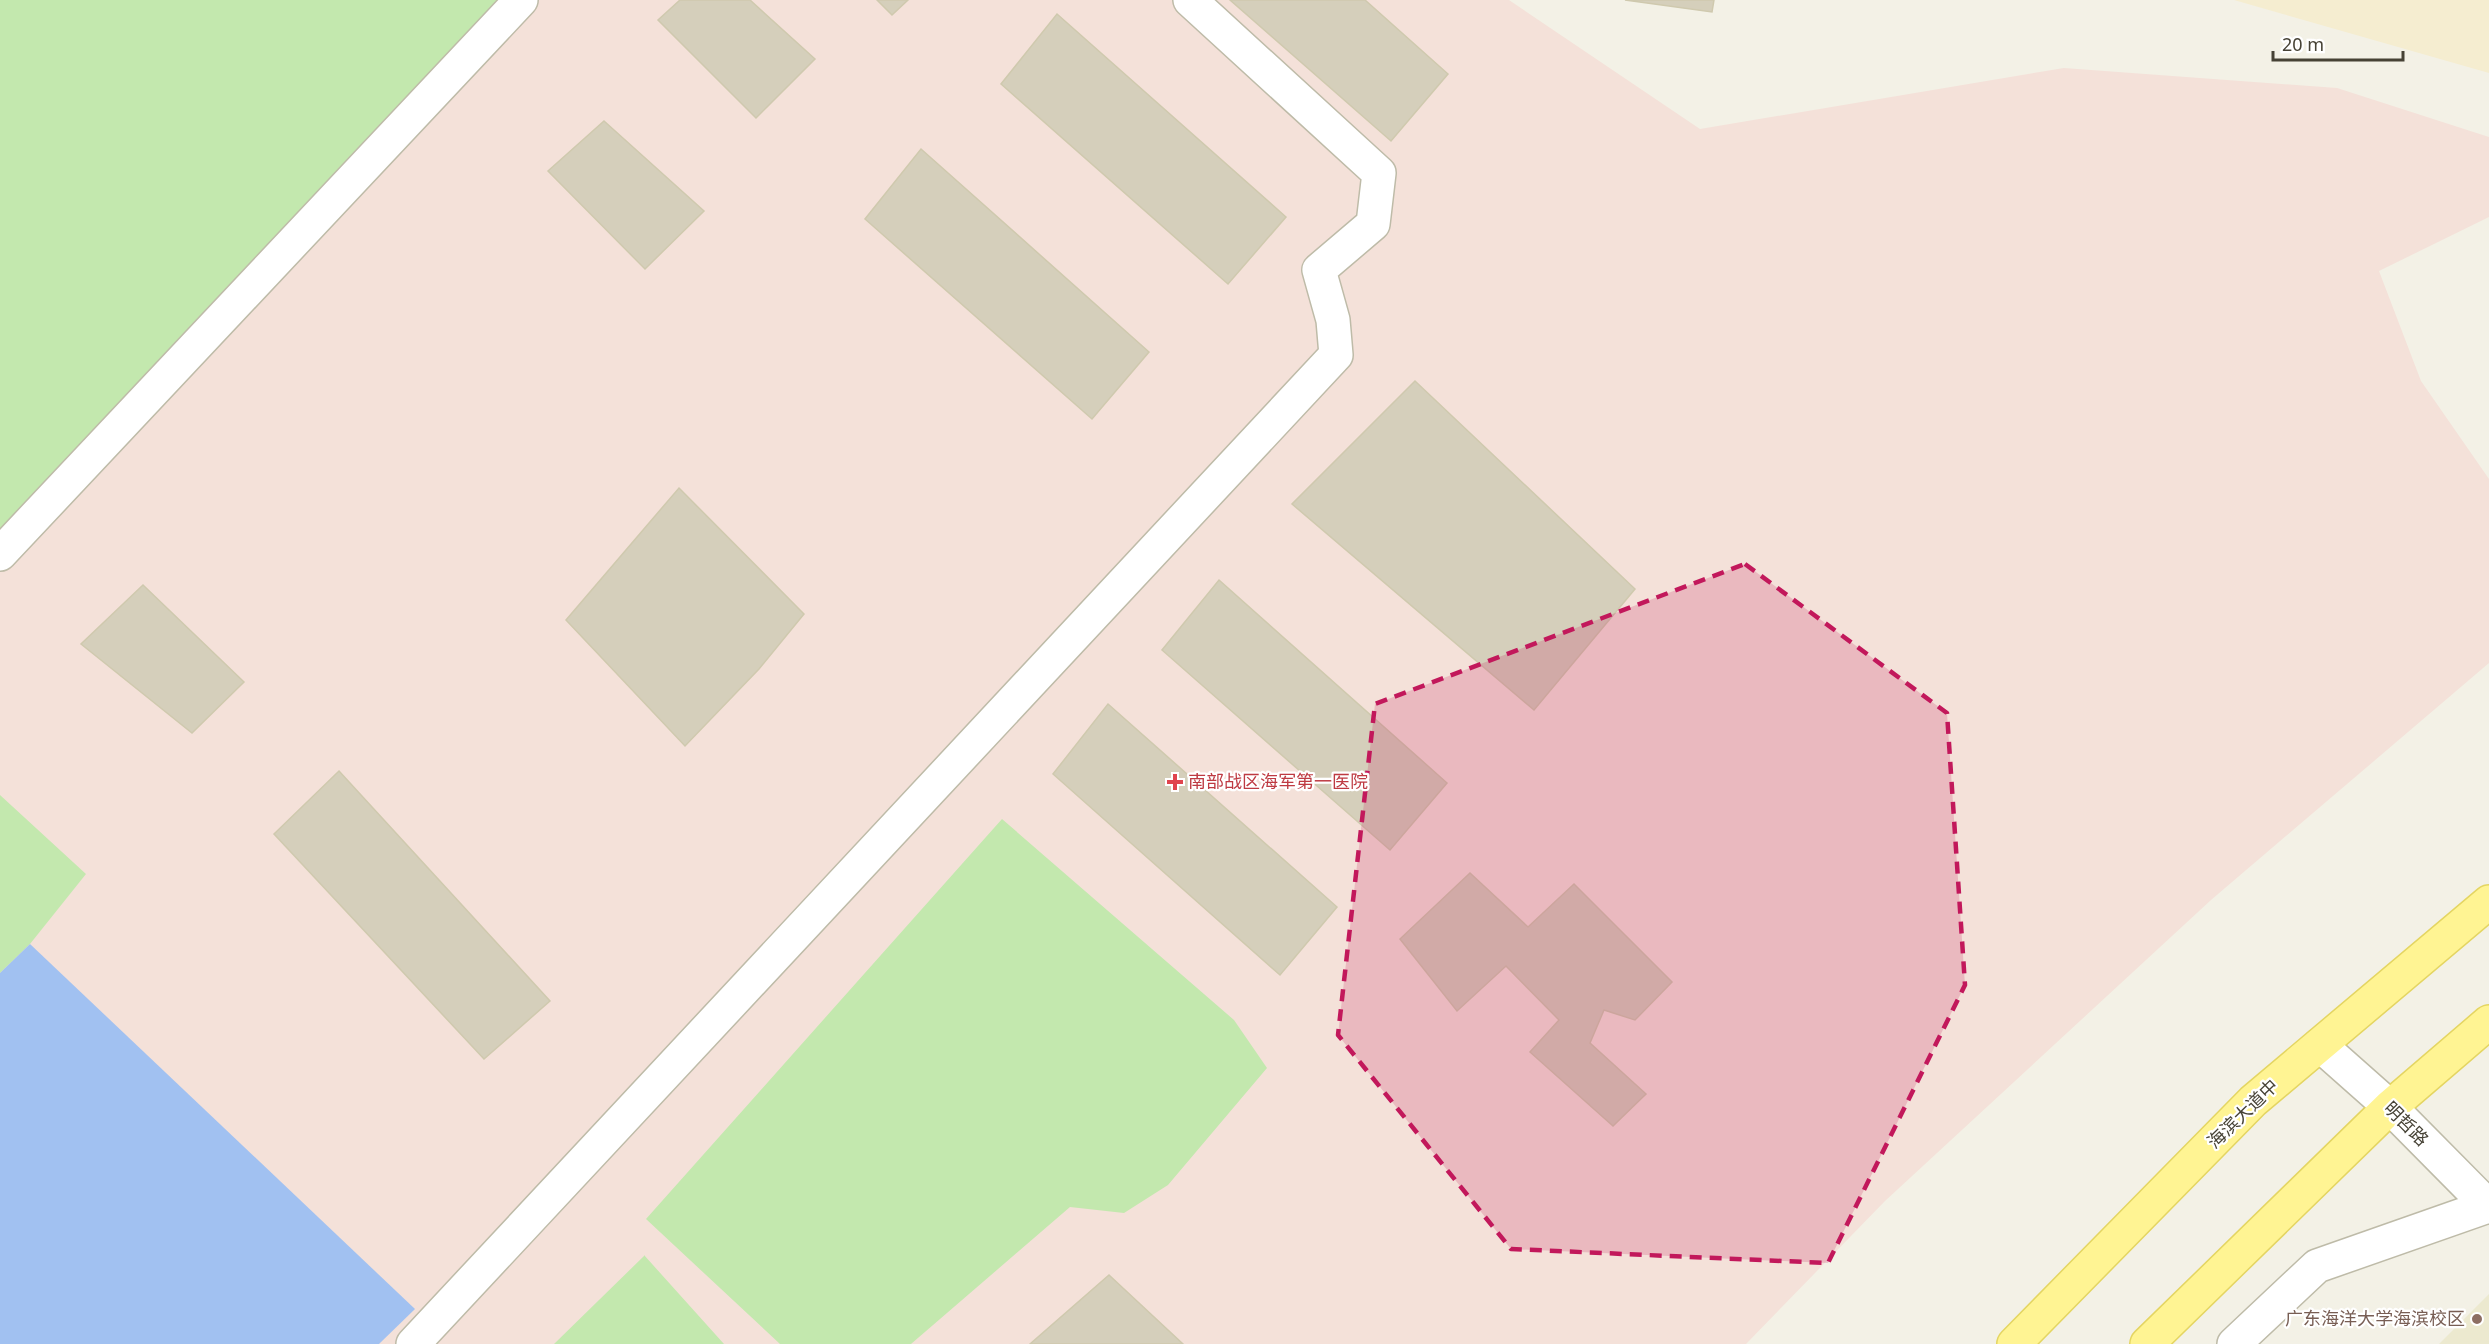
<svg xmlns="http://www.w3.org/2000/svg" width="2489" height="1344" font-family="'Noto Sans','Noto Sans SC',sans-serif">
<style>
.commercial{fill:#f5edd0}
.education{fill:#ece9cf}
.medical{fill:#f4e1d9}
.green{fill:#c3e8ae}
.water{fill:#a1c1f1}
.building{fill:#d5cfbb;stroke:#cfc9ae;stroke-width:1.5}
.lines{fill:none;stroke-linecap:round;stroke-linejoin:round}
.minor-casing{stroke:#bebba8;stroke-width:36}
.major-casing{stroke:#e4d562;stroke-width:36}
.minor{stroke:#fff;stroke-width:33}
.major{stroke:#fff493;stroke-width:33}
.marked{fill:#c2185b;fill-opacity:0.2;stroke:#c2185b;stroke-width:4.5;stroke-dasharray:12 8;stroke-linejoin:round}
.health-dot{fill:#e0444e;stroke:#fff;stroke-width:2}
.education-dot{fill:#8d6e63;stroke:#fff;stroke-width:2}
.labels{text-anchor:middle;stroke-width:4.5;stroke-linejoin:round;paint-order:stroke}
.health-label{font-size:18px;fill:#be3a42;stroke:#fff;text-anchor:start}
.street-label{font-size:18px;fill:#464235;stroke:#fff}
.education-label{font-size:18px;fill:#785e54;stroke:#fff;text-anchor:end}
</style>
<rect width="100%" height="100%" fill="#f3f1e6"/>
<!-- commercial -->
<path class="commercial" d="M2234,0H2489V73Z"/>
<!-- education -->
<path class="education" d="M2489,1294V1344H2439Z"/>
<!-- medical -->
<path class="medical" d="M0,0H1509L1700,129L2064,68L2337,88L2489,137V217L2379,271L2421,381L2489,479V663L2211,900L1885,1201L1746,1344H0Z"/>
<!-- green -->
<path class="green" d="M0,0H520L0,533Z
M0,795L86,874L30,944L0,973Z
M1002,819L1234,1020L1267,1068L1168,1185L1124,1213L1070,1207L911,1344H780L646,1219Z
M644,1255L724,1344H554L644,1256Z"/>
<!-- water -->
<path class="water" d="M30,944L415,1309L379,1344H0V973Z"/>
<!-- building -->
<path class="building" d="M680,0H750L815,59L756,118L658,20Z
M877,0H908L892,15Z
M1230,0H1365L1448,74L1391,141Z
M1625,0H1714L1712,12Z
M1057,14L1286,217L1228,284L1001,84Z
M604,121L704,211L645,269L548,171Z
M921,149L1149,352L1092,419L865,219Z
M1415,381L1635,589L1534,710L1292,504Z
M679,488L804,614L759,669L685,746L566,620Z
M1219,580L1447,783L1390,850L1162,650Z
M143,585L244,682L192,733L81,644Z
M1108,704L1337,907L1280,975L1053,774Z
M339,771L550,1001L484,1059L274,834Z
M1470,873L1528,927L1574,884L1672,982L1635,1020L1604,1010L1590,1043L1646,1094L1613,1126L1530,1052L1559,1020L1506,966L1457,1011L1400,939Z
M1109,1275L1183,1344H1030Z"/>
<g class="lines">
<!-- minor casing -->
<g class="minor-casing">
<path id="minor" d="M0,554L521,0
M2320,1045L2390,1107L2489,1207
M413,1344L1336,355L1333,320L1319,270L1373,224L1379,173L1190,0
M2234,1344L2317,1266L2488,1206"/>
</g>
<!-- major casing -->
<g class="major-casing">
<path id="major" d="M2014,1344L2253,1101L2489,902
M2147,1344L2390,1107L2489,1022"/>
</g>
<!-- minor -->
<use href="#minor" class="minor"/>
<!-- major -->
<use href="#major" class="major"/>
</g>
<!-- marked area -->
<path class="marked" d="M1745,564L1947,713L1965,985L1828,1263L1511,1249L1338,1035L1375,704Z"/>
<!-- markers -->
<path class="health-dot" d="M1172 773h6v6h6v6h-6v6h-6v-6h-6v-6h6z"/>
<circle class="education-dot" cx="2477" cy="1319" r="6"/>
<g class="labels">
<!-- health labels -->
<g class="health-label">
<text x="1188" y="788">南部战区海军第一医院</text>
</g>
<!-- street labels -->
<g class="street-label">
<text transform="translate(2243 1114) rotate(-44)" y="6">海滨大道中</text>
<text transform="translate(2406 1124) rotate(45)" y="6">明哲路</text>
</g>
<!-- education labels -->
<g class="education-label">
<text x="2465" y="1325">广东海洋大学海滨校区</text>
</g>
</g>
<!-- scale -->
<path d="M2273 51v9h130v-9" fill="none" stroke="#464235" stroke-width="3"/>
<text x="2282" y="51" font-size="18" fill="#464235" stroke="#ffffff" stroke-width="4.5" paint-order="stroke">20 m</text>
</svg>
